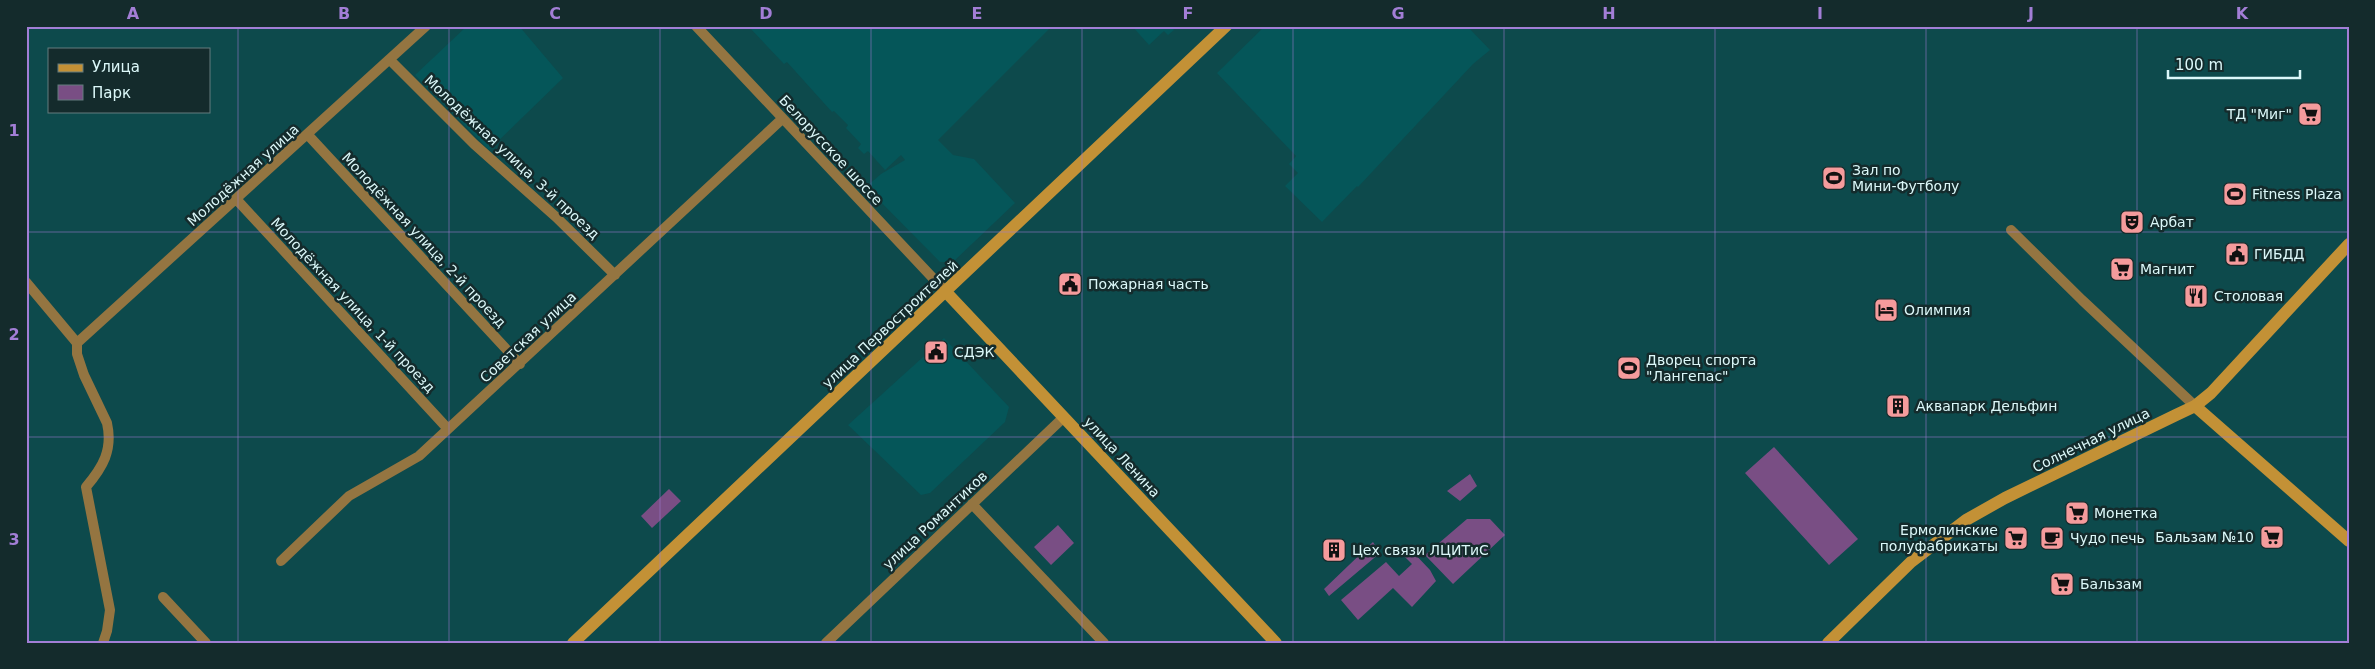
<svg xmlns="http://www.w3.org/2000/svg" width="2375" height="669" font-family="'DejaVu Sans',sans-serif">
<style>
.built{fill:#055659}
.green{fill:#794e84}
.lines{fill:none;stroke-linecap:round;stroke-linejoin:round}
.street{stroke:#947541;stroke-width:10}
.secondary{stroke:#c39136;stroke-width:12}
.grid{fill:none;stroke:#a27ed6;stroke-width:1;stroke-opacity:0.55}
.labels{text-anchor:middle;stroke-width:5;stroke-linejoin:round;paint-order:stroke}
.poi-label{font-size:14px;fill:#dcf8f9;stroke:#142b2c;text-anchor:start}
.street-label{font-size:14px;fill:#dcf8f9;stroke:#142b2c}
.neatline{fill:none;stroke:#a27ed6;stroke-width:2}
.grid-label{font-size:16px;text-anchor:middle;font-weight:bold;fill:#a27ed6}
</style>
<rect width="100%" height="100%" fill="#0d4a4c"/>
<!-- built -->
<path class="built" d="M467,26H519L563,78L489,150L415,75Z
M753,26H1052L938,140L953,155L974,159L1015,203L953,262H940L866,187L881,174L905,160L901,155L885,170L868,151L864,154L858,148L861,144L846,128L848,125L834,111L832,112L787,62L784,64L751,29Z
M1132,26H1171L1174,30L1168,35L1164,31L1149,45Z
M1265,26H1467L1490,50L1473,64L1358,187L1357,186L1322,222L1285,186L1298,173L1289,164L1296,156L1217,73Z
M944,338L1009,407L1005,422L930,493L921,495L848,425Z"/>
<!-- green -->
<path class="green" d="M1774,447L1858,539L1829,565L1745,473Z
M1470,474L1477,486L1460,501L1447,491Z
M669,489L681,501L652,528L641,516Z
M1467,519H1490L1505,535L1453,584L1425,555Z
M1058,525L1074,543L1051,565L1034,547Z
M1373,542L1380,553L1329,596L1324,589Z
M1412,551L1430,570L1436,581L1412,607L1393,588L1358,620L1341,600L1386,562L1399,576L1412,564L1401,553Z"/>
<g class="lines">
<!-- street -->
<path class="street" d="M696,26L946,292
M390,60L474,144L556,217L615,275
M308,135L520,364
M237,200L448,429
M2011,230L2082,300L2195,406
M26,282L77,343
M77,343L426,26
M77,343V354L84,375L107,423C113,450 103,467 86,487L110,610L107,631L103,643
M972,504L1104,643
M281,561L349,496L419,456L782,119
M163,597L206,643
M826,643L1064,417"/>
<!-- secondary -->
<path class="secondary" d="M946,292L1276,643
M2195,406L2349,541
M573,643L1226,26
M1828,643L1911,562L1966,520L2005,498L2176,415L2195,406L2211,393L2349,244"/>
</g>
<!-- grid -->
<path class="grid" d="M238,26V643M449,26V643M660,26V643M871,26V643M1082,26V643M1293,26V643M1504,26V643M1715,26V643M1926,26V643M2137,26V643M26,232H2349M26,437H2349"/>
<!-- icons -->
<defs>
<g id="supermarket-square" transform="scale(1.25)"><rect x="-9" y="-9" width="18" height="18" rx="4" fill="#f59b9c" stroke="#142b2c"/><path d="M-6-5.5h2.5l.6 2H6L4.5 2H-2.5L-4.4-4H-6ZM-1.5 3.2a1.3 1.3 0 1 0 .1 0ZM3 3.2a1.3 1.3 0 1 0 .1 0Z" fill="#111"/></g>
<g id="stadium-square" transform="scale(1.25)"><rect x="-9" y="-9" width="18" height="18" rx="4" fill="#f59b9c" stroke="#142b2c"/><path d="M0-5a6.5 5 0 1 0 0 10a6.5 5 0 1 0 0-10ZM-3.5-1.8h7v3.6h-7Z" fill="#111"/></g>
<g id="theatre-square" transform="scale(1.25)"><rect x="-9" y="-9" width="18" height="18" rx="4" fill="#f59b9c" stroke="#142b2c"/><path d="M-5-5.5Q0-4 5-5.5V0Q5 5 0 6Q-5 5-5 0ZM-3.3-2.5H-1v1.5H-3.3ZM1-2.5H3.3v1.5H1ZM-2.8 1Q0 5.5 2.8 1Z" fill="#111"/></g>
<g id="civic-square" transform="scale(1.25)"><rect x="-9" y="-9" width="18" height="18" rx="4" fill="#f59b9c" stroke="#142b2c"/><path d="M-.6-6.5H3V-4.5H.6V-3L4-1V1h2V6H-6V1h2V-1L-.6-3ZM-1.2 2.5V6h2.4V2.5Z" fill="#111"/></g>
<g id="restaurant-square" transform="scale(1.25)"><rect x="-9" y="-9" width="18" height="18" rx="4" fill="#f59b9c" stroke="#142b2c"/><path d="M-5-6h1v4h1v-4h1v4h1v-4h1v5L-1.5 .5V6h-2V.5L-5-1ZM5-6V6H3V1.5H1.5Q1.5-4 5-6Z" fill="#111"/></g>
<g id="hotel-square" transform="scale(1.25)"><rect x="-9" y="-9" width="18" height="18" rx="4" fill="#f59b9c" stroke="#142b2c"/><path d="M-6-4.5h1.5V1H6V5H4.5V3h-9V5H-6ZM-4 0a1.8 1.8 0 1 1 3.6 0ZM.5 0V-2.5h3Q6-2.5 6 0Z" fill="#111"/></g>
<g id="building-square" transform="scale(1.25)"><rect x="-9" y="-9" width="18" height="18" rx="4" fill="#f59b9c" stroke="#142b2c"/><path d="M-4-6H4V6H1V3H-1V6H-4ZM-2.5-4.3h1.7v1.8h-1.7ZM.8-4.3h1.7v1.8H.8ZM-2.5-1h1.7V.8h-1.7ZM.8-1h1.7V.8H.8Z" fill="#111"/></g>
<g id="cafe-square" transform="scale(1.25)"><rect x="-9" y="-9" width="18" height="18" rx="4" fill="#f59b9c" stroke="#142b2c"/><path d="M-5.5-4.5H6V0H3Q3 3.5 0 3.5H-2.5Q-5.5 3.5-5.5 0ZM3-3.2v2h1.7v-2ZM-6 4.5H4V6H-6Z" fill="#111"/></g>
</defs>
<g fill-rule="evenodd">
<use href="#supermarket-square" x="2310" y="114"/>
<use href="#stadium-square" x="1834" y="178"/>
<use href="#stadium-square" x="2235" y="194"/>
<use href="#theatre-square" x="2132" y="222"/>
<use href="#civic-square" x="2237" y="254"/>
<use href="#supermarket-square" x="2122" y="269"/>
<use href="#civic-square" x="1070" y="284"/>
<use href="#restaurant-square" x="2196" y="296"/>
<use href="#hotel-square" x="1886" y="310"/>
<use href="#civic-square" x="936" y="352"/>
<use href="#stadium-square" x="1629" y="368"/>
<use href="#building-square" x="1898" y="406"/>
<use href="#supermarket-square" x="2077" y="513"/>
<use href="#supermarket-square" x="2272" y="537"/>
<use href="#supermarket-square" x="2016" y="538"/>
<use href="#cafe-square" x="2052" y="538"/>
<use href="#building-square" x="1334" y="550"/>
<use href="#supermarket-square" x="2062" y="584"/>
</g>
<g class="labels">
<!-- poi labels -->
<g class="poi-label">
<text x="2292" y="119" text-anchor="end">ТД "Миг"</text>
<text x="1852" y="175">Зал по<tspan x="1852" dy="16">Мини-Футболу</tspan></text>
<text x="2252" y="199">Fitness Plaza</text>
<text x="2150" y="227">Арбат</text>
<text x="2254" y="259">ГИБДД</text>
<text x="2140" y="274">Магнит</text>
<text x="1088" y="289">Пожарная часть</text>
<text x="2214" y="301">Столовая</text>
<text x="1904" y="315">Олимпия</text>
<text x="954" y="357">СДЭК</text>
<text x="1646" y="365">Дворец спорта<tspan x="1646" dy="16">"Лангепас"</tspan></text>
<text x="1916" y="411">Аквапарк Дельфин</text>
<text x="2094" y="518">Монетка</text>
<text x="1998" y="535" text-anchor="end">Ермолинские<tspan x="1998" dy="16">полуфабрикаты</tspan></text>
<text x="2254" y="542" text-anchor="end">Бальзам №10</text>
<text x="2070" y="543">Чудо печь</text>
<text x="1352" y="555">Цех связи ЛЦИТиС</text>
<text x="2080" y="589">Бальзам</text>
</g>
<!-- street labels -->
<g class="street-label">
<text transform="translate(831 150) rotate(47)" y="5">Белорусское шоссе</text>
<text transform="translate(512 157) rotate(43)" y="5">Молодёжная улица, 3-й проезд</text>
<text transform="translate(243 175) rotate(-42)" y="5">Молодёжная улица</text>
<text transform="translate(424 240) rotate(47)" y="5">Молодёжная улица, 2-й проезд</text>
<text transform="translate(353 305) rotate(47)" y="5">Молодёжная улица, 1-й проезд</text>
<text transform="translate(890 324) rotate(-43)" y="5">улица Первостроителей</text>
<text transform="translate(528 337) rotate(-43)" y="5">Советская улица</text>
<text transform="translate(2091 440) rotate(-26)" y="5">Солнечная улица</text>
<text transform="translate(1122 457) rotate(47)" y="5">улица Ленина</text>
<text transform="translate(935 520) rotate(-43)" y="5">улица Романтиков</text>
</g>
</g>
<!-- border -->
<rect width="2375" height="669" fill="none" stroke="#142b2c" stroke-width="55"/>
<!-- legend -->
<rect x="48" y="48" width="162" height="65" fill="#142b2c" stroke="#647d7e"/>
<rect x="58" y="64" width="25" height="8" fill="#c39136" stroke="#647d7e"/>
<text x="92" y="72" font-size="15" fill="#dcf8f9">Улица</text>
<rect x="58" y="85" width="25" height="15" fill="#794e84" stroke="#647d7e"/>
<text x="92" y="98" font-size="15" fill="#dcf8f9">Парк</text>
<!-- scale -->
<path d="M2168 70v8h132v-8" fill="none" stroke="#dcf8f9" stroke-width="2.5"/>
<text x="2175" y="70" font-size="15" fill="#dcf8f9" stroke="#142b2c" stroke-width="4" paint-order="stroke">100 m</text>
<rect x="28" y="28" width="2320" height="614" class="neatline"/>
<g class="grid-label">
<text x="133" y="19">A</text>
<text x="344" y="19">B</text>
<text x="555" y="19">C</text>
<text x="766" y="19">D</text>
<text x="977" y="19">E</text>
<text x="1188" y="19">F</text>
<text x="1398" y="19">G</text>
<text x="1609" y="19">H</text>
<text x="1820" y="19">I</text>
<text x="2031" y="19">J</text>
<text x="2242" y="19">K</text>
<text x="14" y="136">1</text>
<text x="14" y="340">2</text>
<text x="14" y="545">3</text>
</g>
</svg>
